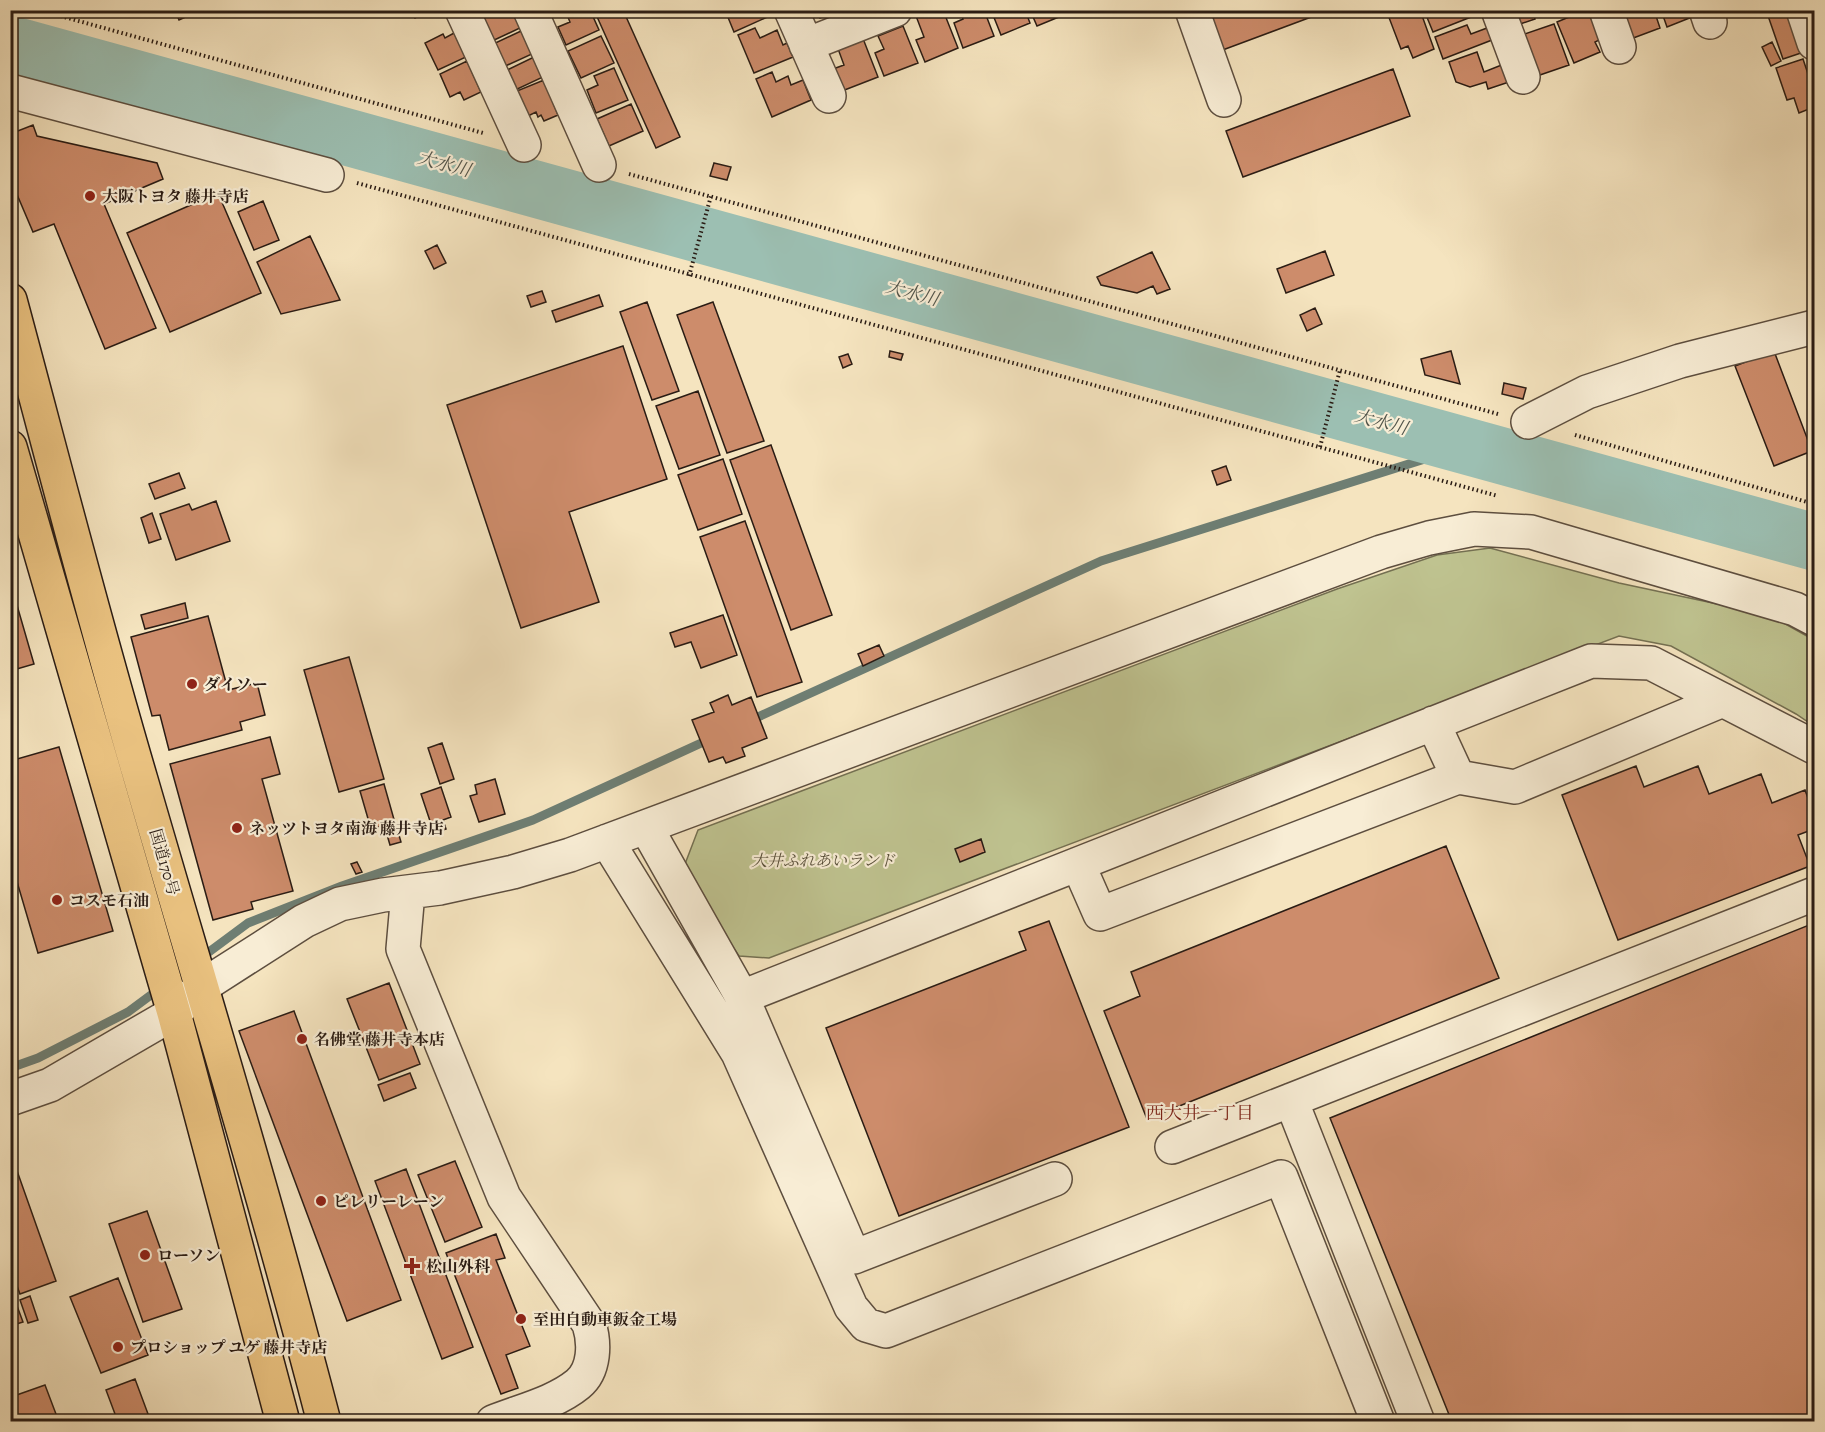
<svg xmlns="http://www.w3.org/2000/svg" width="1825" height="1432" font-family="Alegreya,'Noto Serif JP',serif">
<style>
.green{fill:#bfc390;stroke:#747052;stroke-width:1.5}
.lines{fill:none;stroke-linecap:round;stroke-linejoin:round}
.stream{stroke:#6e7e73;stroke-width:9}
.river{stroke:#9cbfb2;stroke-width:57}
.building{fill:#cd8c6b;stroke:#2a1c14;stroke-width:1.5}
.minor-casing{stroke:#5d4e3f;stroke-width:36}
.highway-casing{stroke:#2a1c14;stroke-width:36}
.path{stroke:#2a1c14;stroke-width:4;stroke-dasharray:1.5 3;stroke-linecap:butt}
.minor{stroke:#f8edd5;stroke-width:33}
.highway{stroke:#eac280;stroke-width:33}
.poi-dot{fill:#8f2418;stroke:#f8edd5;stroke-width:2}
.labels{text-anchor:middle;stroke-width:4.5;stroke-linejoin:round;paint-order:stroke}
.poi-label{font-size:16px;font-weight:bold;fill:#2a1c14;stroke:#f8edd5;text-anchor:start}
.park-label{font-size:16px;font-style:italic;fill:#574e39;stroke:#f8edd5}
.street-label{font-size:16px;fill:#2a1c14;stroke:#f8edd5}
.water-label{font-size:18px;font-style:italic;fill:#52554b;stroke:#f8edd5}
.neighbourhood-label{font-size:18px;fill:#7a1f14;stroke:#f8edd5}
</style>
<rect width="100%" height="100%" fill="#f5e4bf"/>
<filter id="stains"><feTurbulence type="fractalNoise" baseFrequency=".00333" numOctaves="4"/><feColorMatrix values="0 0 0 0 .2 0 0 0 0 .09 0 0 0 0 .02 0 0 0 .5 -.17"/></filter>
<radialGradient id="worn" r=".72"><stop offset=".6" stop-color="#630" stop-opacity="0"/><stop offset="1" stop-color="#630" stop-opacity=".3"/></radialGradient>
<!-- green -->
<path class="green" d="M1490,548L1619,583L1769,615L1814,640V726L1796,714L1671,646L1619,636L769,958L739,956L693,888L685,864L698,830L1337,589L1437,555Z"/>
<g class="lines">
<!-- stream -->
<path class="stream" d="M747,722L1101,561L1466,446
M10,1068L38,1058L128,1012L248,923L342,886L533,820L710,739"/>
<!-- river -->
<path class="river" d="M10,44L1814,542"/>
</g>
<!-- building -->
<path class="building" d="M175,10H201L179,20Z
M412,10H431L415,18Z
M493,10H512L520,28L490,42L478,18Z
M565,10H590L599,30L566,45L558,27L570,22Z
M594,10H623L680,137L656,148Z
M725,10H773L774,14L734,32Z
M817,10H838L820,18Z
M930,10H943L958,48L925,62L916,40L924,37L916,16Z
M959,10H984L994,36L963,48L954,23L963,19Z
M991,10H1025L1030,23L1001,35Z
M1030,10H1064L1066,14L1037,26Z
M1205,10H1330L1220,51Z
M1399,10H1420L1434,49L1413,58L1408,46L1401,49L1388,15Z
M1424,10H1468L1471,17L1433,32Z
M1516,10H1532L1535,19L1520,24Z
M1586,10H1592L1603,38L1595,42L1600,52L1574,63L1557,22Z
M1618,10H1654L1660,28L1628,40Z
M1661,10H1695L1697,15L1667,27Z
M1766,10H1786L1801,53L1783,59Z
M1554,24L1569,65L1537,76L1522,35Z
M1467,25L1471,34L1487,28L1492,40L1443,59L1435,37Z
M903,26L918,63L884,76L875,53L884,49L878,36Z
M755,28L760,38L777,30L783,45L787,43L793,57L754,73L738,35Z
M521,31L532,54L501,68L491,45Z
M454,33L466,57L438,70L425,43L443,34L445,38Z
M601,36L614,63L581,78L568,51Z
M862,36L878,77L842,91L833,69L844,65L837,46Z
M1772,42L1781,61L1771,66L1762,47Z
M1477,52L1484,72L1504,64L1509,82L1488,89L1486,82L1470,87L1456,82L1449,62Z
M534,57L543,77L511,92L501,73Z
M1803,59L1814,92V107L1799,113L1794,98L1787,100L1776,68Z
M467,61L481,92L464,100L460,92L450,97L440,74Z
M614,68L628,100L596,113L587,90L598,85L594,76Z
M1393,69L1410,116L1243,177L1226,131Z
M772,72L776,82L788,76L791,85L803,80L811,100L772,117L756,79Z
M544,80L558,115L544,121L541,115L538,117L536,112L528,116L512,93Z
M631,104L643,131L609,146L597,119Z
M33,125L37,136L157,163L163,179L104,204L156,328L105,349L54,224L33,232L10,178V134Z
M714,163L731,167L727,180L710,176Z
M218,193L261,293L170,332L127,233Z
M263,201L279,240L254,250L238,212Z
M310,236L340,300L281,314L257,262Z
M437,245L446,263L434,269L425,251Z
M1325,251L1334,275L1286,293L1277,269Z
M1152,252L1170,289L1157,294L1153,286L1137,293L1101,285L1097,277Z
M542,291L546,302L531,307L527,296Z
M599,295L603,306L556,322L552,311Z
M647,302L679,391L652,400L620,312Z
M713,302L764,441L727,453L677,315Z
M1315,308L1322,324L1307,331L1300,315Z
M623,346L667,479L569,512L599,602L521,628L447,405Z
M890,351L903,354L901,360L889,357Z
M1451,351L1460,384L1425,375L1421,359Z
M1774,351L1812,451L1774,466L1735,366Z
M848,354L852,364L843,368L839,357Z
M1504,383L1526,388L1523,399L1502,394Z
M698,391L720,455L679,469L656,406Z
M771,445L832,615L791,630L730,460Z
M723,459L742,514L698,530L678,475Z
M1226,466L1231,480L1217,485L1212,471Z
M179,473L185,488L155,499L149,484Z
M216,501L230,541L176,560L160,514L189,504L192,510Z
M152,513L161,539L149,543L141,518Z
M745,521L802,682L757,697L700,537Z
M10,581L34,664L10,671Z
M185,603L188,618L145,629L141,615Z
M723,615L737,655L701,668L691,642L675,647L670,633Z
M208,616L228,690L257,683L265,715L240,722L242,730L169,750L160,715L152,716L131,637Z
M879,645L884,656L863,666L858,654Z
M349,657L384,779L339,792L304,670Z
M728,695L732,705L751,697L767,738L742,748L745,756L726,763L723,757L709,762L692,720L714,712L710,703Z
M270,737L280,774L262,779L293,891L251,902L253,909L213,920L170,764Z
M442,743L454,779L440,784L428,748Z
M59,747L113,931L38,953L10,858V761Z
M1636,766L1644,787L1698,766L1709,794L1761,774L1772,803L1805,790L1814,815V829L1798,835L1810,866L1618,940L1562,795Z
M495,779L505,814L479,822L470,796L477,794L475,785Z
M384,784L395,823L371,829L360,791Z
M441,787L451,817L443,820L446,829L434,833L421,794Z
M396,825L401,842L390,845L385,828Z
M981,839L985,852L960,862L955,849Z
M1446,846L1499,978L1147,1119L1104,1011L1140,996L1131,972Z
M357,862L362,872L356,874L351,864Z
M1049,921L1129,1127L899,1216L826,1028L1026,950L1019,932Z
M1814,923V1422H1452L1330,1118Z
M389,983L420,1064L379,1080L347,999Z
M294,1011L401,1300L347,1321L239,1031Z
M410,1073L416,1088L384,1101L378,1085Z
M10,1151L56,1281L20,1294L10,1267Z
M455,1161L482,1227L445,1242L418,1175Z
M406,1169L473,1347L442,1359L375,1181Z
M147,1211L182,1309L143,1322L109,1224Z
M496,1234L505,1258L496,1260L530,1346L506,1355L518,1388L501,1394L446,1253Z
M118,1278L148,1355L101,1373L70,1297Z
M10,1287L23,1322L10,1326Z
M30,1296L38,1320L28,1323L20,1300Z
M135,1379L151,1422H118L106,1390Z
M45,1385L59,1422H20L11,1397Z"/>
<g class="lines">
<!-- minor casing -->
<g class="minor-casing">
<path id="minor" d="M462,10L524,145
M530,10L599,165
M791,10L829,96
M1192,10L1224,100
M1498,10L1523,77
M1606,10L1619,47
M1706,10L1710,22
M1803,10L1814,43
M806,45L895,10
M10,91L327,175
M1528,422L1587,392L1680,361L1814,327
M1433,723L1458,777
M646,827L742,997L854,1257L1055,1179
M607,841L738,1053L851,1307L866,1325L886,1331L1281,1177L1378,1422
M1078,864L1100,914L1458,777L1515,787L1723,700
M408,892L403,949L504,1197L589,1324C595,1343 595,1370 578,1384C555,1403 520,1411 493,1422
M742,997L1591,661L1651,663L1814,747
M10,1099L50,1085L174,1013L201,987L304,921L340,904L383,895L440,888L513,872L570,855L1381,552L1429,538L1474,529L1531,532L1795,609L1814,619
M1291,1100L1418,1422
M1172,1147L1814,894"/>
</g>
<!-- highway casing -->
<g class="highway-casing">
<path id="highway" d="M10,300C53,460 94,621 141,780C203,994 268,1206 324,1422
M10,447L174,1013L283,1422"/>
</g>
<!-- path -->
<path class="path" d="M39,10L483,133
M629,174L1498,414
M357,183L1498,496
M689,276L711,196
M1575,435L1814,504
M1320,447L1340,370"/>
<!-- minor -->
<use href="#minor" class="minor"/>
<!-- highway -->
<use href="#highway" class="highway"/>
</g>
<!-- markers -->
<g class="poi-dot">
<circle cx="90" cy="196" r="6"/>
<circle cx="192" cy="684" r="6"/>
<circle cx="237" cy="828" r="6"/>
<circle cx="57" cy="900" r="6"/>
<circle cx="302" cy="1039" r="6"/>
<circle cx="321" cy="1201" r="6"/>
<circle cx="145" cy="1255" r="6"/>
<path d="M409 1257h6v6h6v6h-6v6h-6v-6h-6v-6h6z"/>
<circle cx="521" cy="1319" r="6"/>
<circle cx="118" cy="1347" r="6"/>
</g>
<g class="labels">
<!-- poi labels -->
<g class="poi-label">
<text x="102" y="202">大阪トヨタ 藤井寺店</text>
<text x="204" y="690">ダイソー</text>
<text x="249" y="834">ネッツトヨタ南海 藤井寺店</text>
<text x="69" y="906">コスモ石油</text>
<text x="314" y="1045">名佛堂 藤井寺本店</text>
<text x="333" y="1207">ピレリーレーン</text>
<text x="157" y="1261">ローソン</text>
<text x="426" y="1272">松山外科</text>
<text x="533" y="1325">至田自動車鈑金工場</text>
<text x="130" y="1353">プロショップ ユゲ 藤井寺店</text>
</g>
<!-- park labels -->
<g class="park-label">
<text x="823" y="866">大井ふれあいランド</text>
</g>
<!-- street labels -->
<g class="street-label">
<text transform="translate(165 862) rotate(74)" y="6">国道170号</text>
</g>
<!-- water labels -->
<g class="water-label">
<text transform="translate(444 164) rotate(15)" y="6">大水川</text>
<text transform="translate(912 293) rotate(15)" y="6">大水川</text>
<text transform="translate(1381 422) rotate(15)" y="6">大水川</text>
</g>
<!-- neighbourhood labels -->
<g class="neighbourhood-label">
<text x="1200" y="1119">西大井一丁目</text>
</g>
</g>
<!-- margin -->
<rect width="1825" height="1432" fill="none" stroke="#f5e4bf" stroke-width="36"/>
<rect x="12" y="12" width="1801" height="1408" fill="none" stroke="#2a1c14" stroke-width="3"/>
<rect x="18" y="18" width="1789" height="1396" fill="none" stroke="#2a1c14" stroke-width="1.5"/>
<rect width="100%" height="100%" filter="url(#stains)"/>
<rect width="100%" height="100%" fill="url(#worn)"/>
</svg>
